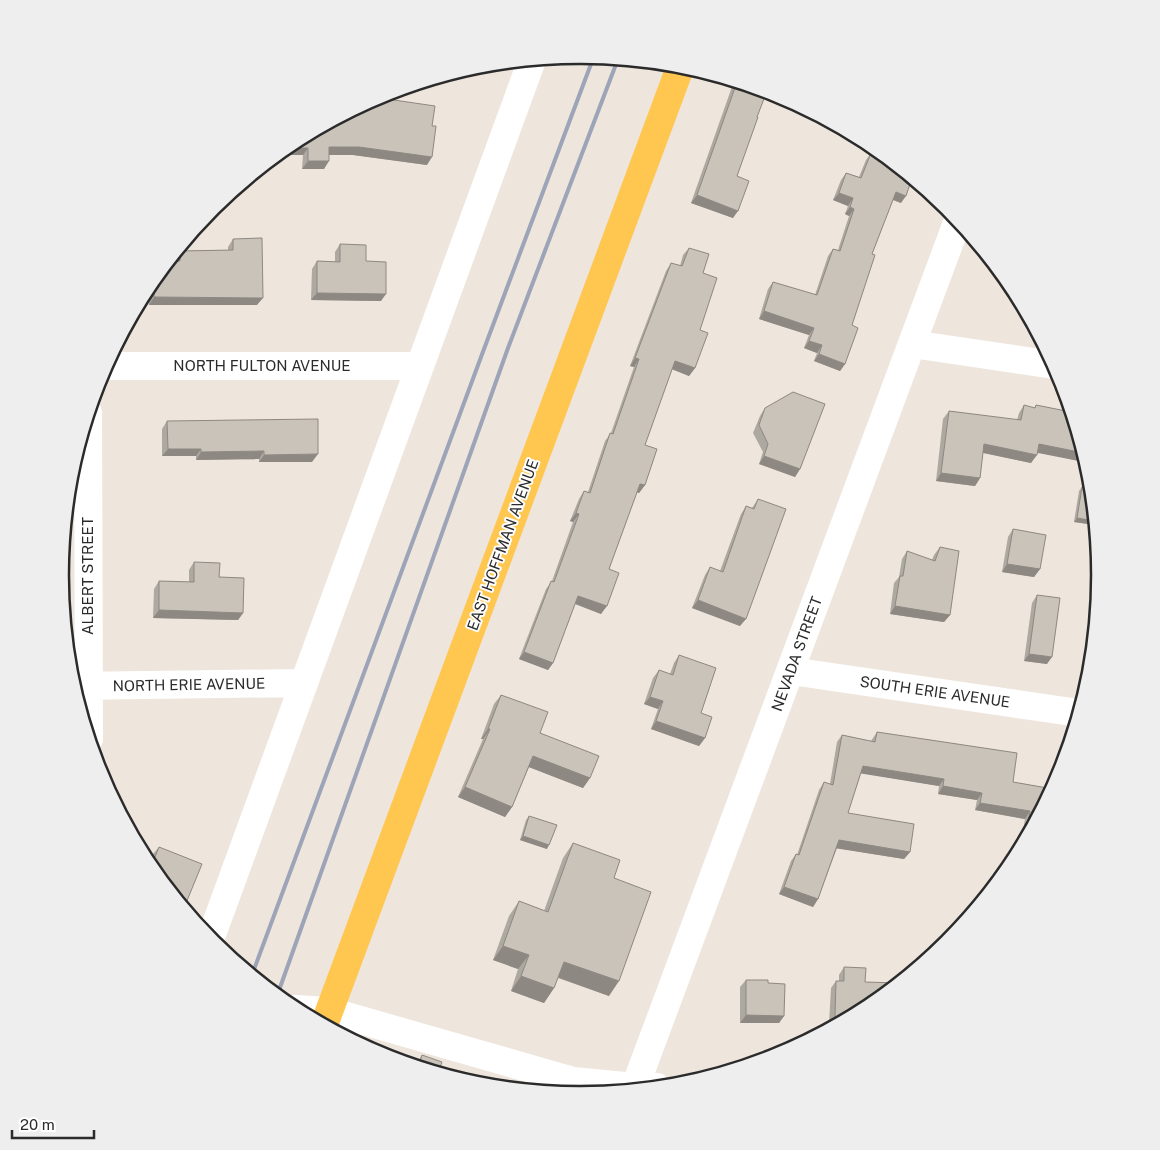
<svg xmlns="http://www.w3.org/2000/svg" width="1160" height="1150" font-family="'Public Sans',sans-serif">
<style>
.industrial{fill:#dfdde6}
.lines{fill:none;stroke-linecap:round;stroke-linejoin:round}
.minor{stroke:#fff;stroke-width:28}
.major{stroke:#ffc650;stroke-width:28}
.rail{stroke:#9ea4b7;stroke-width:4}
.wall{fill:#ada8a0}
.shaded-wall{fill:#8d8882}
.building{fill:#c9c3ba;stroke:#8d8882}
.labels{text-anchor:middle;stroke-width:4;stroke-linejoin:round;paint-order:stroke}
.street-label{font-size:15px;fill:#2b2b2b;stroke:#fff}
.rim{fill:none;stroke:#2b2b2b;stroke-width:2.5}
</style>
<rect width="100%" height="100%" fill="#eee5dc"/>
<!-- industrial -->
<path class="industrial" d="M376,1053L506,1088L478,1085Z"/>
<g class="lines">
<!-- minor -->
<path class="minor" d="M912,344L1054,365
M105,366H419
M88,413L89,739
M791,671L1079,713
M73,686L304,683
M210,940L532,60
M295,1009L329,1011L573,1081L635,1087H657
M635,1087L958,220"/>
<!-- major -->
<path class="major" d="M324,1025L681,65"/>
<!-- rail -->
<path class="rail" d="M252,975L484,349L594,56
M277,996L508,348L618,59"/>
</g>
<!-- wall -->
<path class="wall" d="M734,81L767,91L757,117L737,176L733,218L691,203Z
M387,99L427,165L353,155H329L324,169H302L303,155H288V146L291,142L367,102H385Z
M871,153L901,203L893,200L872,254L852,325L845,364L840,371L814,361L817,353L804,348L809,335L759,319L768,289L773,282L815,295L828,256L833,249L838,250L849,216L845,214L848,206L833,200L841,180L846,173L859,177L866,160Z
M233,239L257,305H149V285L168,261H175V258L180,251L228,250V247Z
M340,244L366,261L381,301L311,300L312,269L317,261L335,262V252Z
M689,248L703,273L700,330L695,368L689,376L672,369L645,445V485L639,493L637,492L609,569L601,614L575,604L553,663L548,670L519,659L546,589L552,581L573,522L570,521L579,499L584,491L588,492L605,441L611,433L634,367L630,366L666,271L671,263L680,266L683,255Z
M1005,278L1013,286L1016,294L1002,288Z
M1024,405L1034,408L1036,405L1071,412L1086,459L1084,462L1037,452L1031,463L983,453L980,478L975,486L936,481L943,419L949,411L1017,420L1019,413Z
M765,408L800,469L795,477L759,464L763,452L753,433L760,416Z
M167,421L312,462H259V459L196,460V456H162V429Z
M1082,487L1091,488L1095,525L1074,522L1079,491Z
M758,499L740,626L692,608L705,575L710,567L720,571L741,514L746,506L752,508Z
M1013,529L1040,569L1034,577L1002,572L1008,537Z
M940,547L950,615L944,622L890,614L894,583L899,577L902,559L907,551L932,560L934,555Z
M194,562L219,577L243,613L238,620L153,618L154,589L159,581L189,582V570Z
M1037,595L1047,664L1024,661L1032,603Z
M679,655L701,713L705,738L699,746L651,729L658,709L644,704L653,678L659,670L670,674L674,663Z
M501,695L540,733L590,778L583,788L529,767L512,807L505,817L458,797L483,739H481L494,704Z
M877,732L1013,782L1053,789L1023,843H1021L1025,819L975,810L977,800L938,794L939,786L861,773L848,813L910,852L904,859L837,848L818,899L813,907L779,894L791,861L796,854L797,855L819,790L824,782L830,784L837,742L842,735L871,741Z
M529,816L547,849L520,840L526,820Z
M573,843L614,878L609,996L558,978L554,988L544,1003L511,991L518,969L493,960L509,916L519,901L544,911L563,858Z
M159,847L184,908L149,865L153,854Z
M844,967L865,982L869,1008L837,1025L829,1024L831,988L836,981H839V975Z
M746,980L784,1016L779,1023H740V987Z
M422,1055L438,1073L415,1066Z"/>
<!-- shaded-wall -->
<path class="shaded-wall" d="M329,147H359L432,157L427,165L353,155H324Z
M293,148H308L303,155H288Z
M308,161H329L324,169H302Z
M896,192L906,196L901,203L891,199Z
M839,193L853,198L848,206L833,200Z
M697,195L738,211L733,218L691,203Z
M850,207L854,209L849,216L845,214Z
M1007,281H1008L1013,286L1016,294L1002,288Z
M317,293L386,294L381,301L311,300Z
M154,297L263,298L257,305H149Z
M764,311L814,328L809,335L759,319Z
M809,341L822,345L817,353L804,348Z
M819,354L845,364L840,371L814,361Z
M635,358L639,359L634,367L630,366Z
M675,361L695,368L689,376L669,368Z
M984,444L1037,455L1031,463L979,452Z
M1039,444L1084,453L1086,459L1084,462L1033,452Z
M168,449H201L196,456H162Z
M264,451L259,459L196,460L201,452Z
M318,454L312,462H259L264,455Z
M764,456L800,469L795,477L759,464Z
M941,473L980,478L975,486L936,481Z
M640,484L645,485L639,493L635,492Z
M576,513L579,514L573,522L570,521Z
M1077,518L1095,521V525L1074,522Z
M1007,564L1040,569L1034,577L1002,572Z
M578,596L607,606L601,614L573,603Z
M698,600L746,619L740,626L692,608Z
M895,606L950,615L944,622L890,614Z
M159,610L243,613L238,620L153,618Z
M524,652L553,663L548,670L519,659Z
M1029,654L1052,657L1047,664L1024,661Z
M650,697L663,701L658,709L644,704Z
M656,721L705,738L699,746L651,729Z
M488,729H490L483,739H481Z
M533,756L590,778L583,788L526,766Z
M863,766L944,779L939,786L858,773Z
M943,786L982,793L977,800L938,794Z
M465,787L512,807L505,817L458,797Z
M980,803L1030,811L1025,819L975,810Z
M523,836L549,845L547,849L520,840Z
M1026,836H1027L1023,843H1021Z
M839,840L910,852L904,859L834,848Z
M784,887L818,899L813,907L779,894Z
M503,946L529,955L518,969L493,960Z
M564,962L619,981L609,996L554,976Z
M521,976L554,988L544,1003L511,991Z
M746,1015L784,1016L779,1023H740Z
M835,1017H850L837,1025L829,1024Z"/>
<!-- building -->
<path class="building" d="M737,82L767,91L757,117H758L737,176L749,181L738,211L697,195Z
M387,99L435,106L432,126H436L432,157L359,147H329V161H308V148H293V142L367,102H386Z
M871,153L890,160L912,178L906,196L896,192L872,254L875,255L852,325L858,328L845,364L819,354L822,345L809,341L814,328L764,311L773,282L817,295L833,249L840,251L854,209L850,207L853,198L839,193L846,173L861,178Z
M262,238L263,298L154,297V278L168,261H180V251L233,250V239Z
M340,244L366,245V261L386,262V294L317,293V261L340,262Z
M689,248L709,254L703,273L717,278L700,330L708,333L695,368L675,361L645,445L657,449L645,485L640,484L609,569L619,573L607,606L578,596L553,663L524,652L551,581L554,582L579,514L576,513L584,491L590,493L610,433L613,434L639,359L635,358L671,263L682,266Z
M793,392L825,404L800,469L764,456L768,444L759,425L765,408Z
M1024,405L1035,408L1036,405L1071,412L1084,453L1039,444L1037,455L984,444L980,478L941,473L949,411L1021,420Z
M318,419V454L264,455V451L201,452V449H168L167,421Z
M1082,487L1091,488L1095,521L1077,518Z
M758,499L786,509L746,619L698,600L710,567L723,572L746,506L754,509Z
M1013,529L1046,535L1040,569L1007,564Z
M940,547L959,551L950,615L895,606L900,576H903L907,551L935,561Z
M194,562L220,563L219,577L244,578L243,613L159,610V581L194,582Z
M1037,595L1060,598L1052,657L1029,654Z
M679,655L716,668L701,713L712,717L705,738L656,721L663,701L650,697L659,670L673,675Z
M501,695L548,712L540,733L599,756L590,778L533,756L512,807L465,787L490,729H488Z
M877,732L1017,753L1013,782L1053,789L1027,836H1026L1030,811L980,803L982,793L943,786L944,779L863,766L848,813L914,824L910,852L839,840L818,899L784,887L796,854L799,855L824,782L833,785L842,735L875,742Z
M529,816L557,825L549,845L523,836Z
M573,843L620,860L614,878L651,892L619,981L564,962L554,988L521,976L529,955L503,946L519,901L548,912Z
M159,847L202,864L184,908L151,867Z
M844,967L866,968L865,982L898,983L869,1008L850,1017H835L836,981H844Z
M746,980H768V983L785,984L784,1016L746,1015Z
M422,1055L442,1062L438,1073L418,1067Z"/>
<g class="labels">
<!-- street labels -->
<g class="street-label">
<text x="262" y="371">NORTH FULTON AVENUE</text>
<text transform="translate(503 545) rotate(-70)" y="5">EAST HOFFMAN AVENUE</text>
<text transform="translate(88 576) rotate(-90)" y="5">ALBERT STREET</text>
<text transform="translate(797 654) rotate(-70)" y="5">NEVADA STREET</text>
<text transform="translate(189 685) rotate(-1)" y="5">NORTH ERIE AVENUE</text>
<text transform="translate(935 692) rotate(8)" y="5">SOUTH ERIE AVENUE</text>
</g>
</g>
<!-- crop -->
<path d="M0 0H1160V1150H0ZM69 575a511 511 0 1 1 1022 0a511 511 0 1 1-1022 0Z" fill="#eee" fill-rule="evenodd"/>
<path class="rim" d="M69 575a511 511 0 1 1 1022 0a511 511 0 1 1-1022 0Z"/>
<!-- scale -->
<path d="M12 1130v8h82v-8" fill="none" stroke="#2b2b2b" stroke-width="2.5"/>
<text x="20" y="1130" font-size="15" fill="#2b2b2b" stroke="#ffffff" stroke-width="4" paint-order="stroke">20 m</text>
</svg>
